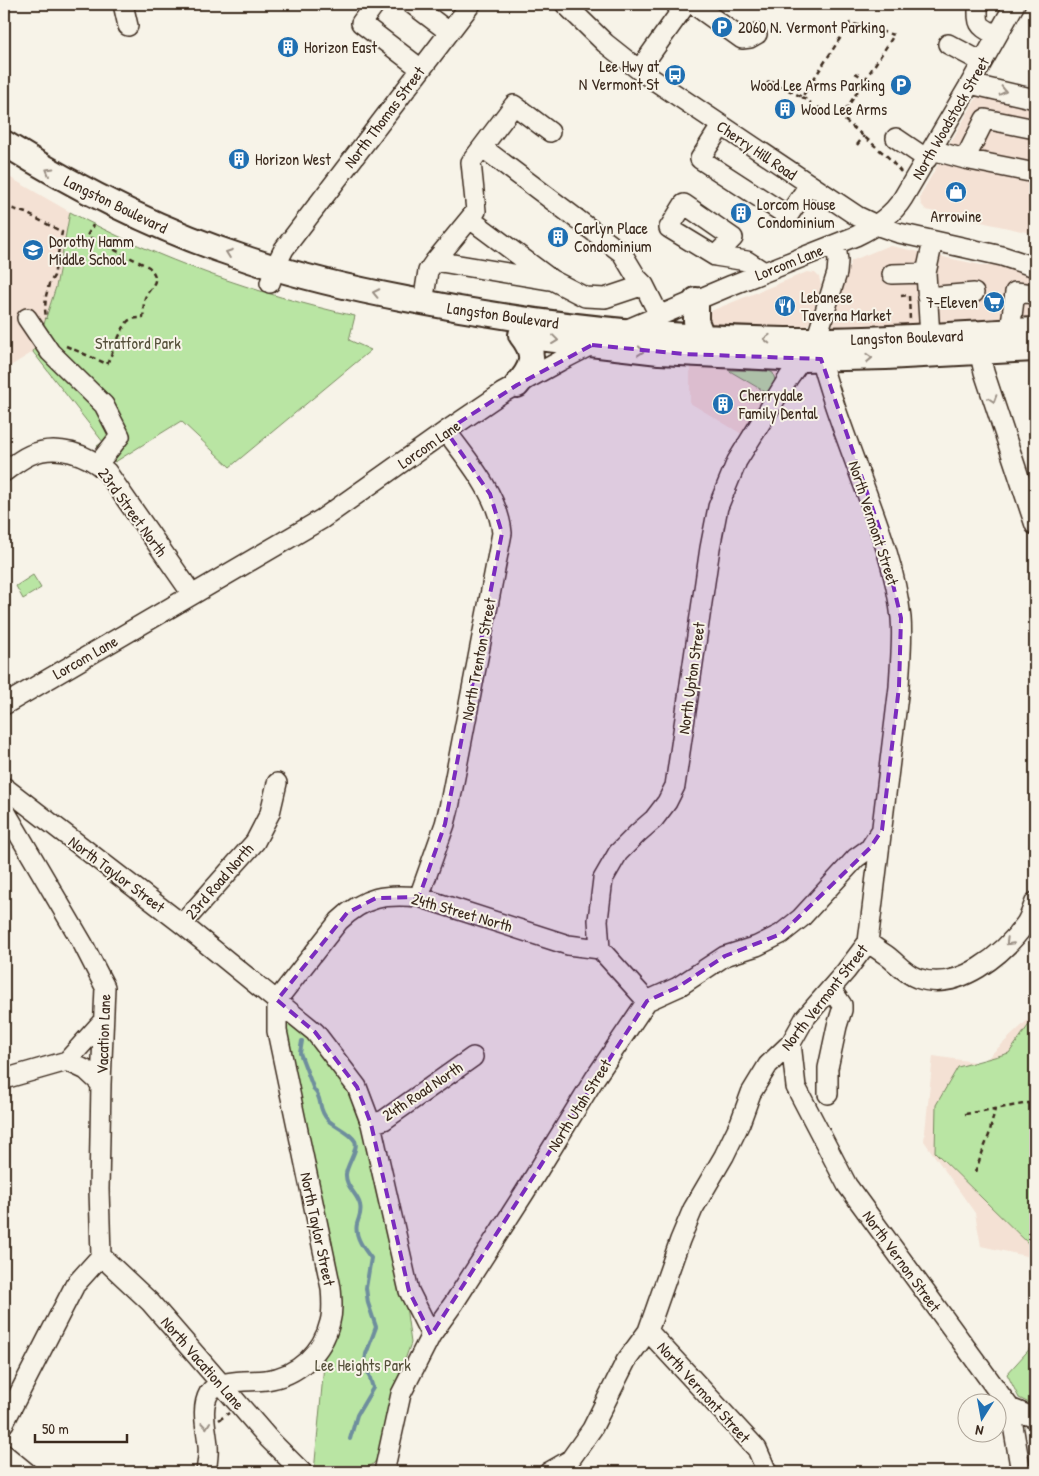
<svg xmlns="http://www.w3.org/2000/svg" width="1039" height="1476" font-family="'Patrick Hand',sans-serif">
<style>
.built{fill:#f4e1d4}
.green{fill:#b9e5a3;stroke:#7a8860}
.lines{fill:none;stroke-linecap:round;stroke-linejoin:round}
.stream{stroke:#6e8e9d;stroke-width:4}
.minor-casing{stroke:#3b2a1e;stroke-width:22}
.major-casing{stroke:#3b2a1e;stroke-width:28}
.path{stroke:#3b2a1e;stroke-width:2.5;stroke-dasharray:5 4;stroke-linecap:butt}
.minor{stroke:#f7f3e8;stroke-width:19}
.major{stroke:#f7f3e8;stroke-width:24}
.oneway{stroke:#998e83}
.marked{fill:#7b2cbf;fill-opacity:0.2;stroke:#7b2cbf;stroke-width:4;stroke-dasharray:10 6;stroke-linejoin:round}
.labels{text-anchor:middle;stroke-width:4;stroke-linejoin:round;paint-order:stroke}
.poi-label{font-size:16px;fill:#3b2a1e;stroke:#f7f3e8;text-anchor:start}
.street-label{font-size:16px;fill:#3b2a1e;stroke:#f7f3e8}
.park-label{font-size:16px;fill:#544f39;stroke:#f7f3e8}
</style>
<rect width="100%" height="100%" fill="#f7f3e8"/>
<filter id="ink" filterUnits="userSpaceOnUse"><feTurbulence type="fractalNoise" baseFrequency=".02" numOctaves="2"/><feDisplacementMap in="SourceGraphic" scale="10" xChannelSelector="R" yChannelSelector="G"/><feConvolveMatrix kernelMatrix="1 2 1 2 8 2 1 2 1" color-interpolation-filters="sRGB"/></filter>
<g filter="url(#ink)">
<!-- built -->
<path class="built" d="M978,95L1035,104V234L926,210L921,204L920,199L921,194Z
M4,174L70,212L56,287L42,330L33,352L4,370Z
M891,246L981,265H993L1035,274V322L970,324L958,321L921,323L916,328L834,329L832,321L851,261L885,247Z
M807,272L815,273L819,277L821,285L810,322L805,328L711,329L706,313Z
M690,364L772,368L777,372L779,379L745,436L690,403Z
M1035,1010V1258L981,1246L975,1213L924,1141L933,1056L982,1063L1031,1017Z"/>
<!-- green -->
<path class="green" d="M70,212C160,260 256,294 355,316L349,340L371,350L230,467L181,421L115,462L97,446L103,442L33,352L42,330L56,287Z
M728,370L769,371L773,373L775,380L767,393Z
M33,575L41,588L23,599L16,586Z
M1035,1016V1250L935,1152L936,1105L958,1067L1009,1053Z
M288,1023H291L302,1029L350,1093L367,1130L405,1299L411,1343L390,1401L381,1453L374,1463L364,1472H314L325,1354L333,1340L283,1027Z
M1035,1343V1406L1019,1398L1007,1374Z"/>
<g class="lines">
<!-- stream -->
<path class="stream" d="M302,1041L300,1053L314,1090C323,1098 317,1109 328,1120C335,1127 350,1132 355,1141C359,1149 347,1164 346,1174C345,1187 358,1194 360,1205C362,1213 359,1216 357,1224C354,1236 364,1249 371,1258L366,1288L368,1303L376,1327L366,1354L365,1362L373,1388L357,1415L350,1439"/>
<!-- minor casing -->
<g class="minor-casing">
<path id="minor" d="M123,4L128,26
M375,4L361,23L421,69
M412,4L449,32
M565,4L605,43L639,70L857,216L876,225L899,233L1002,256L1035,267
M693,4L742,39L750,38L757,34
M978,4C978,27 977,24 997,36
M948,44L982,62
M639,70L686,4
M970,84L1035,99
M721,126L700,159L788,216L809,185
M1035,129L985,119L965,159L1035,173
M896,138L927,159
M483,148L622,253L637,278L644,285L659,315
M932,150L965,159
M470,219L552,280L585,297L605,298L644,285
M715,256L733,238L684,204L669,228L715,256L747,261L764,272
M435,261L549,280
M892,274L926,273
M270,283L278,261L284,249L471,4
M927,297L974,293
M423,303L428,271L435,261L476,211L471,162L514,105L550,132
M27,318L50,352L104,405L120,436L98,464
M623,331L732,285L856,236C875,227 892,216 903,198L970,84L1015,4
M1010,332L1015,292L1035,294
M930,336L926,273L933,241
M978,340L981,359L984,372L1035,525
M4,472C12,466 21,459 30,455C56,443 88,454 107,472L192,594
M4,705L322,519L446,431L502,393L560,361L597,342
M4,787L182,924L315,1032L357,1087L371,1124L409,1291L431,1335
M4,809L83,944L105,987L101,1084L99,1189L101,1256
M419,897L445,824L449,808L502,533C499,497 468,460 446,431
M182,924L255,842L270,813L277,783
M868,942C874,947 880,951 886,955C897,963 905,974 917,978C958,993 1004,954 1026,923C1030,917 1032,909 1035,902
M647,1001L600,949L598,920L603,879L618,853L638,833L654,819L667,802L675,786L710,548L718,507L737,461L789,377L816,340L837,273L838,261L836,244
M791,1043L796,1087L847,1185L1010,1408L1021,1472
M67,1061L86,1070L101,1084
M4,1079L67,1061L102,1022
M828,1094V1068L837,1026L842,1010V1005L831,989
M371,1124L384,1120L473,1057
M101,1256L150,1302L269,1439L302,1472
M1010,1408L1035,1418
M4,1423L75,1285L101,1256
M4,1454L26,1472
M206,1472C207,1464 209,1454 208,1446C207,1429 200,1409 209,1393C219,1378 250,1382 266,1380C298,1376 323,1352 330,1322C333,1311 332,1300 331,1288L277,1031V1000L339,921C365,896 385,894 419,897L568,945L600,949
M384,1472L401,1394L431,1335L454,1303L525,1192L595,1078L647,1001L678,987L725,956L757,946L781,934L801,918L856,858L870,848L881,831
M549,1472L570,1460L592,1429L626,1361L648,1331
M767,1472L757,1449L648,1331L680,1240L693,1209L724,1156L740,1123L751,1093L768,1065L791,1043L805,1018L846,971L868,942L899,687C900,664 903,641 901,618C896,572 880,529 864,486C847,440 829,394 817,346"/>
</g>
<!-- major casing -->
<g class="major-casing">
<path id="major" d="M4,143C81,191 163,232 250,260C301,277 353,289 406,299C540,326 679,340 816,340C889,340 962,334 1035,330
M696,300V321L702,336
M530,337L659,352L802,359L886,357L1035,349
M517,385C533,367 537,355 521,335"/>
</g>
<!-- path -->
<path class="path" d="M855,73L866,79
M767,85L769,80L802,97L850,23L894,35L841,117L888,157L901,172
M802,97L811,103
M818,107L829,115L841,117
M857,145L864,136
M4,206L26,213L62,232L54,276L49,284L46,296L45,309L46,319
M901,296L909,295L910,321
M66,346L107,364C112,354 121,329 128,321C132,318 138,318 143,318C144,312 143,304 145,298C150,285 163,282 149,267L87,236L93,225
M965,1114L1035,1102
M975,1172L989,1135L995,1109
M219,1420L229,1413"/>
<!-- minor -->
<use href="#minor" class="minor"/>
<!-- major -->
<use href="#major" class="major"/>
</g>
<!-- one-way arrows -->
<defs><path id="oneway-chevron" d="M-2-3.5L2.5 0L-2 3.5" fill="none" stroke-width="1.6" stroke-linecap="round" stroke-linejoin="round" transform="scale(1.25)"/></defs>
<g class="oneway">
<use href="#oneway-chevron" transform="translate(1003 91) rotate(13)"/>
<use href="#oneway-chevron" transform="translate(49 171) rotate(-150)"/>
<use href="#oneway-chevron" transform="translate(229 253) rotate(-160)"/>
<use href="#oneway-chevron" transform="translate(376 293) rotate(-168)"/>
<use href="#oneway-chevron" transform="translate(767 339) rotate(-178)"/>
<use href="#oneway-chevron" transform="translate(555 340) rotate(7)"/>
<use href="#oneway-chevron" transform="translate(641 351) rotate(5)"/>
<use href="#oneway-chevron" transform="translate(869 358) rotate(-2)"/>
<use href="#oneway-chevron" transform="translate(993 399) rotate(72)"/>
<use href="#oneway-chevron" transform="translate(1009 942) rotate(135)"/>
<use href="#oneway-chevron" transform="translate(206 1425) rotate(84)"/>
</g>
</g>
<!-- marked area -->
<path class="marked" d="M592,345L684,354L821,359L880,530L901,618L899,687L882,830L870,848L781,934L725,956L678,987L647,1001L431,1335L409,1291L371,1124L357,1087L315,1032L277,1000L347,913L376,898L419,897L445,824L502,533L490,494L446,431L517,385Z"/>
<!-- icons -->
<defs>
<g id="parking-disc" transform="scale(1.125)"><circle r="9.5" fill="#1f6fb2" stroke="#f7f3e8"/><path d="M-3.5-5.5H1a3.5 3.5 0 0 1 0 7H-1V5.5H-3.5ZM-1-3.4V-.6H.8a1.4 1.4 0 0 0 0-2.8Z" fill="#fff"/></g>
<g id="building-disc" transform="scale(1.125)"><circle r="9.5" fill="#1f6fb2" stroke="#f7f3e8"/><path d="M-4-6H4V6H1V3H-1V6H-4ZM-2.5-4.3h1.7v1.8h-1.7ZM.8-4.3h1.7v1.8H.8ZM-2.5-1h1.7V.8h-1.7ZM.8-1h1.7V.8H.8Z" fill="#fff"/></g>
<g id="bus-disc" transform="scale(1.125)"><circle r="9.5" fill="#1f6fb2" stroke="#f7f3e8"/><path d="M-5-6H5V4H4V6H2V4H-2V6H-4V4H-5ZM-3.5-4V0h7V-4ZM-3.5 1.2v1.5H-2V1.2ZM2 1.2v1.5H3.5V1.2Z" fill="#fff"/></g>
<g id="shop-disc" transform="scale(1.125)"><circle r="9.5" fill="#1f6fb2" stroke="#f7f3e8"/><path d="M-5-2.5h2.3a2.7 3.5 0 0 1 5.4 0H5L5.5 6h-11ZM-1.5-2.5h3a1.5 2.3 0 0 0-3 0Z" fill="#fff"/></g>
<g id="school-disc" transform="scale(1.125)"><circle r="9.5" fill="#1f6fb2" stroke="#f7f3e8"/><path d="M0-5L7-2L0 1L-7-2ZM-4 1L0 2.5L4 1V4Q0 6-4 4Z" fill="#fff"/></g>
<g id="supermarket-disc" transform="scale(1.125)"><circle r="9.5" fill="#1f6fb2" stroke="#f7f3e8"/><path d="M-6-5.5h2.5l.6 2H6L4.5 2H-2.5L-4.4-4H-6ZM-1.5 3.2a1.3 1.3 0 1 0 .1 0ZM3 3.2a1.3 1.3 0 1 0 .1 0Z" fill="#fff"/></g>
<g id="restaurant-disc" transform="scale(1.125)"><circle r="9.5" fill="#1f6fb2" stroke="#f7f3e8"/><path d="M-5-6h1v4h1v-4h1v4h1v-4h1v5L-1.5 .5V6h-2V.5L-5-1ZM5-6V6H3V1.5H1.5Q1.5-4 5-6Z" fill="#fff"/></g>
</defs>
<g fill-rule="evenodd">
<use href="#parking-disc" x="722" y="27"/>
<use href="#building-disc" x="288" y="47"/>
<use href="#bus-disc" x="675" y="75"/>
<use href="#parking-disc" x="901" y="85"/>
<use href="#building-disc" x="785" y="109"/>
<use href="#building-disc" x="239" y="159"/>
<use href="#shop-disc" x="956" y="192"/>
<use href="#building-disc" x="741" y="213"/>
<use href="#building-disc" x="558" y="237"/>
<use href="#school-disc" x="33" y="250"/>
<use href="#supermarket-disc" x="994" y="302"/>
<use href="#restaurant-disc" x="785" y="306"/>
<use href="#building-disc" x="723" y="404"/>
</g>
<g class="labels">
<!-- poi labels -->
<g class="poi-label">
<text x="738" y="33">2060 N. Vermont Parking</text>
<text x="304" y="53">Horizon East</text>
<text x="659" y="72" text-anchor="end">Lee Hwy at<tspan x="659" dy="18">N Vermont St</tspan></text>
<text x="885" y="91" text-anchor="end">Wood Lee Arms Parking</text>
<text x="801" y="115">Wood Lee Arms</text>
<text x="255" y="165">Horizon West</text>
<text x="757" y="210">Lorcom House<tspan x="757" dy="18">Condominium</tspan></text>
<text x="956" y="222" text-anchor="middle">Arrowine</text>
<text x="574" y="234">Carlyn Place<tspan x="574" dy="18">Condominium</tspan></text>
<text x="49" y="247">Dorothy Hamm<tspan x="49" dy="18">Middle School</tspan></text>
<text x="801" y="303">Lebanese<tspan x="801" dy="18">Taverna Market</tspan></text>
<text x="978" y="308" text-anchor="end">7-Eleven</text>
<text x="739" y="401">Cherrydale<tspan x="739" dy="18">Family Dental</tspan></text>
</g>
<!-- street labels -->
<g class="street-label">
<text transform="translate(384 117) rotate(-53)" y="6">North Thomas Street</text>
<text transform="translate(950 118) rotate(-60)" y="6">North Woodstock Street</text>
<text transform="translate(757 150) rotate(34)" y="6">Cherry Hill Road</text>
<text transform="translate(116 204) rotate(26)" y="6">Langston Boulevard</text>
<text transform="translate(789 262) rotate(-22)" y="6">Lorcom Lane</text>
<text transform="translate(503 315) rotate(8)" y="6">Langston Boulevard</text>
<text transform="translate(907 337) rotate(-2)" y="6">Langston Boulevard</text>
<text transform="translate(429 444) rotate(-35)" y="6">Lorcom Lane</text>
<text transform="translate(133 512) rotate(54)" y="6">23rd Street North</text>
<text transform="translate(874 523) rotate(72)" y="6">North Vermont Street</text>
<text transform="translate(85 657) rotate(-30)" y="6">Lorcom Lane</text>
<text transform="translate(478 659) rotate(-79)" y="6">North Trenton Street</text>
<text transform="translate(691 678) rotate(-82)" y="6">North Upton Street</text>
<text transform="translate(117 874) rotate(37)" y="6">North Taylor Street</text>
<text transform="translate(219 881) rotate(-49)" y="6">23rd Road North</text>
<text transform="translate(462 912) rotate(16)" y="6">24th Street North</text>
<text transform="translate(824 997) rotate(-52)" y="6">North Vermont Street</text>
<text transform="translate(103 1034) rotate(-88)" y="6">Vacation Lane</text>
<text transform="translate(422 1091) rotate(-34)" y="6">24th Road North</text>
<text transform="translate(579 1105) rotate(-58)" y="6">North Utah Street</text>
<text transform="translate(318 1229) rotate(78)" y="6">North Taylor Street</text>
<text transform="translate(902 1261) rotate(54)" y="6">North Vernon Street</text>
<text transform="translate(203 1363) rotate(49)" y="6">North Vacation Lane</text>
<text transform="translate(704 1392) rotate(48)" y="6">North Vermont Street</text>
</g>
<!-- park labels -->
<g class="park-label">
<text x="138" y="349">Stratford Park</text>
<text x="363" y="1371">Lee Heights Park</text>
</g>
</g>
<!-- margin -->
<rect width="1039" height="1476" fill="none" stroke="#f7f3e8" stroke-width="20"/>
<rect x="10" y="10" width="1019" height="1456" fill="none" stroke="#3b2a1e" stroke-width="2" filter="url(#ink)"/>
<!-- north arrow -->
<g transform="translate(982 1418) rotate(191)"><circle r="24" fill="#f7f3e8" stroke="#aca397"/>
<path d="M0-4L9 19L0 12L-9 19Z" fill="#1f6fb2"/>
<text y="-8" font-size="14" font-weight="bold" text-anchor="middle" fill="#3b2a1e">N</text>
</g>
<!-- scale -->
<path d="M35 1434v8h92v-8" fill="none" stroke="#3b2a1e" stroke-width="2.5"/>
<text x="42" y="1434" font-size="15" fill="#3b2a1e" stroke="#f7f3e8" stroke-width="4" paint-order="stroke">50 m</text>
</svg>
